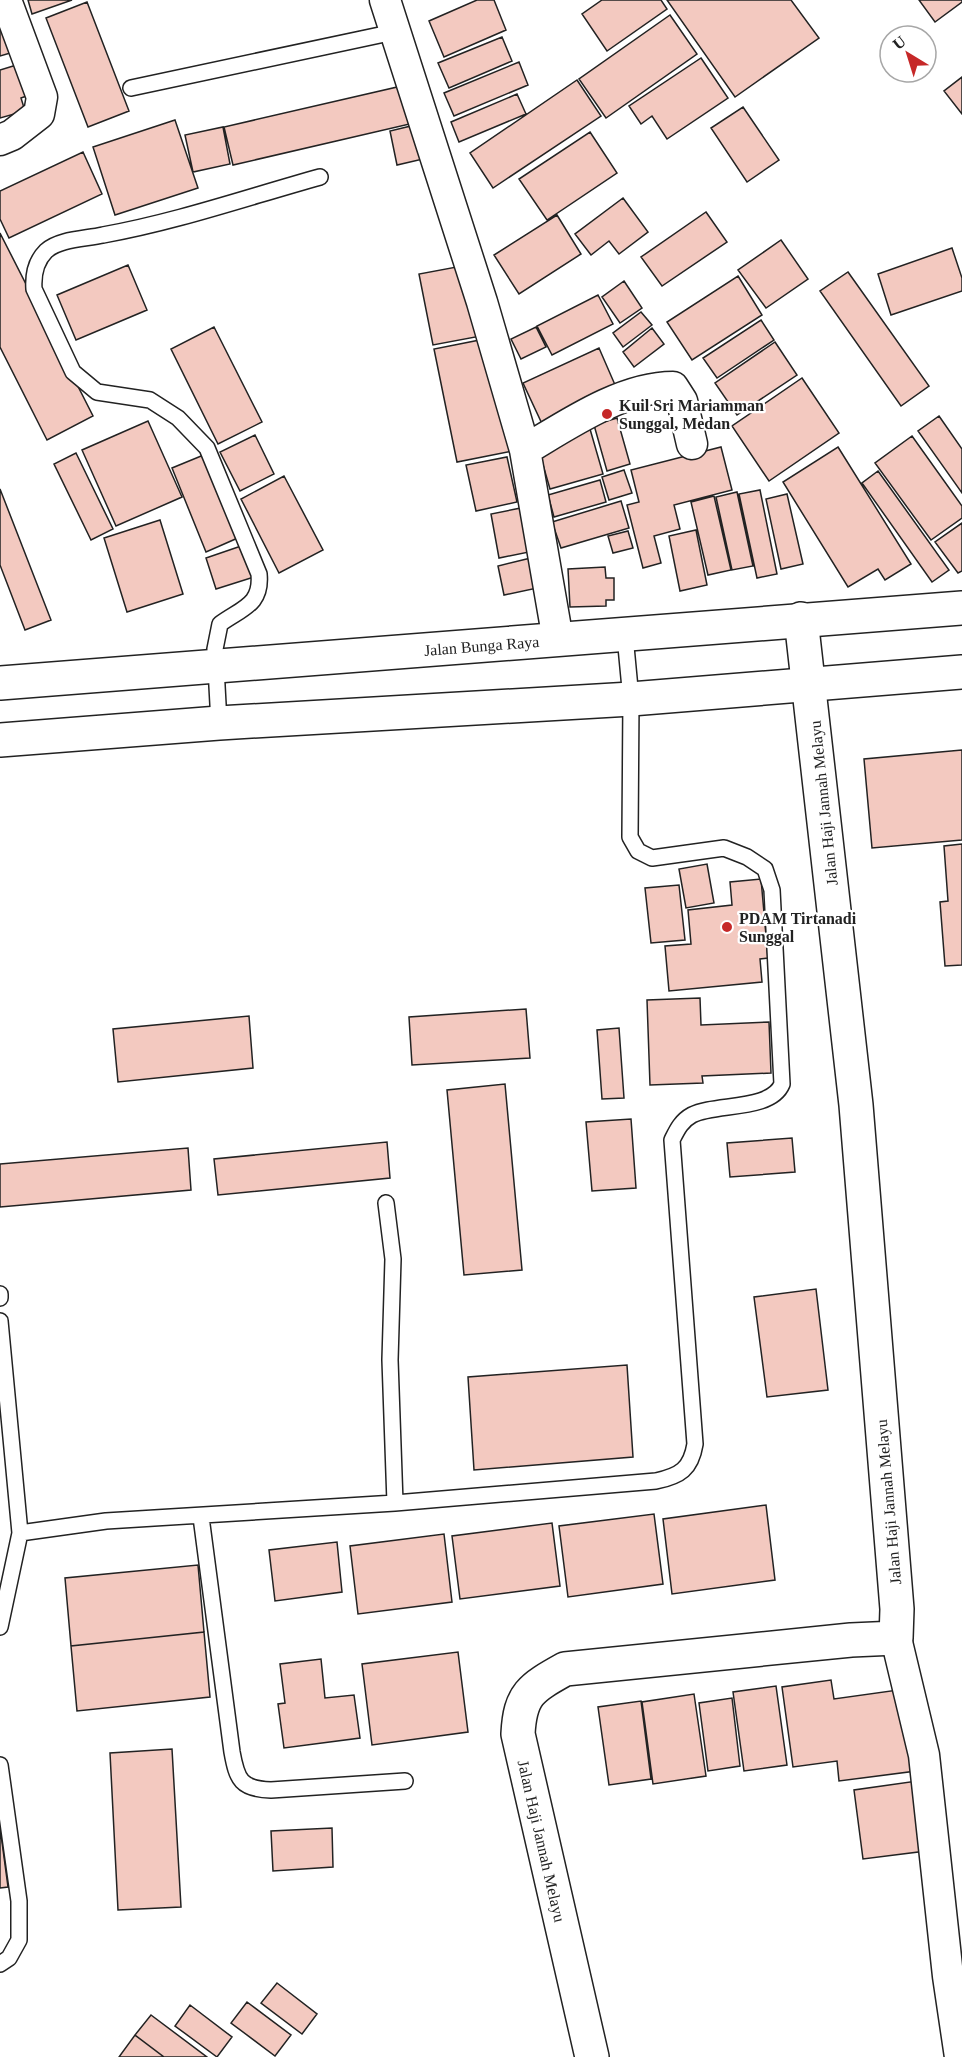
<svg xmlns="http://www.w3.org/2000/svg" width="962" height="2057" font-family="Georgia,serif">
<style>
.building{fill:#f3c9c0;stroke:#222;stroke-width:1.5}
.lines{fill:none;stroke-linecap:round;stroke-linejoin:round}
.service-casing{stroke:#222;stroke-width:18}
.minor-casing{stroke:#222;stroke-width:33}
.secondary-casing{stroke:#222;stroke-width:36}
.primary-casing{stroke:#222;stroke-width:36}
.service{stroke:#fff;stroke-width:15}
.minor{stroke:#fff;stroke-width:30}
.secondary{stroke:#fff;stroke-width:33}
.primary{stroke:#fff;stroke-width:33}
.poi-dot{fill:#c62828;stroke:#fff;stroke-width:2}
.labels{text-anchor:middle;stroke-width:4.5;stroke-linejoin:round;paint-order:stroke}
.poi-label{font-size:16px;font-weight:bold;fill:#222;stroke:#fff;text-anchor:start}
.street-label{font-size:16px;fill:#222;stroke:#fff}
</style>
<rect width="100%" height="100%" fill="#fff"/>
<!-- building -->
<path class="building" d="M28,0H72L32,14Z
M477,0H494L506,30L444,57L429,21Z
M602,0H661L667,9L607,51L582,14Z
M667,0H791L819,38L735,97Z
M919,0H962V2L935,22Z
M87,2L129,111L88,127L46,18Z
M670,15L697,54L606,118L579,79Z
M0,25L17,51L0,56Z
M502,37L512,61L449,88L438,63Z
M701,58L728,98L667,139L652,116L641,124L629,106Z
M519,62L528,85L454,116L444,93Z
M23,63L32,94L21,98L25,111L0,118V70Z
M962,77V114L944,91Z
M577,80L601,116L493,188L470,153Z
M406,85L414,123L233,165L224,127Z
M517,94L526,114L459,142L451,122Z
M743,107L779,160L747,182L711,128Z
M175,120L198,188L115,215L93,147Z
M415,125L423,159L397,165L390,131Z
M223,127L230,164L193,172L185,135Z
M590,132L617,173L547,220L519,179Z
M83,152L102,194L9,238L0,219V191Z
M623,198L648,232L619,254L609,241L591,255L575,234Z
M706,212L727,242L662,286L641,257Z
M557,215L581,254L519,294L494,255Z
M0,233L93,416L47,440L0,347Z
M781,240L808,279L766,308L738,270Z
M952,248L962,278V291L891,315L878,274Z
M128,265L147,310L76,340L57,295Z
M467,265L481,336L433,345L419,274Z
M848,272L929,386L901,406L820,291Z
M738,276L762,315L692,360L667,322Z
M624,281L642,308L620,323L602,297Z
M598,295L613,324L552,355L537,326Z
M641,312L652,325L623,347L613,333Z
M761,320L774,340L717,378L703,358Z
M214,327L262,422L218,444L171,349Z
M536,327L546,347L521,359L511,339Z
M652,328L664,344L634,367L623,352Z
M490,338L513,451L457,462L434,349Z
M775,342L797,375L737,415L715,383Z
M599,348L619,394L544,428L523,383Z
M802,378L839,433L769,481L732,426Z
M939,416L962,449V493L918,431Z
M617,418L630,464L607,471L594,425Z
M148,421L182,497L116,526L82,450Z
M590,429L603,474L550,489L537,444Z
M255,435L274,474L240,491L220,452Z
M912,436L962,506V518L931,540L875,463Z
M721,447L732,490L674,505L680,529L654,536L661,563L643,568L627,505L639,502L631,470Z
M838,447L911,564L885,580L878,569L848,587L783,482Z
M76,453L113,529L91,540L54,464Z
M206,454L240,537L206,552L172,468Z
M507,457L517,502L476,511L466,465Z
M624,470L632,493L609,500L602,477Z
M878,471L949,570L932,582L862,483Z
M284,476L323,550L279,573L241,499Z
M600,480L606,502L554,517L548,495Z
M0,489L51,620L25,630L0,565Z
M760,490L777,574L757,578L739,494Z
M737,492L753,566L732,570L716,497Z
M787,494L803,564L781,569L766,499Z
M714,496L731,570L708,575L691,502Z
M621,501L629,528L561,548L552,522Z
M526,507L534,551L499,558L491,514Z
M160,520L183,594L127,612L104,538Z
M962,523V571L958,573L935,542Z
M696,530L707,585L680,591L669,536Z
M628,531L633,548L613,553L608,536Z
M244,545L254,577L216,589L206,558Z
M535,557L542,587L504,595L498,566Z
M605,567L606,578H614V600H606V606L570,607L568,569Z
M962,750V840L872,848L864,759Z
M962,844V965L945,966L940,902L948,901L944,846Z
M707,864L714,903L686,908L679,869Z
M761,879L768,958L760,959L762,982L669,991L665,946L691,944L688,910L732,905L730,882Z
M679,885L685,940L651,943L645,888Z
M700,998L701,1025L769,1022L771,1073L702,1076L703,1083L650,1085L647,1000Z
M526,1009L530,1058L412,1065L409,1017Z
M249,1016L253,1068L118,1082L113,1029Z
M619,1028L624,1098L602,1099L597,1030Z
M505,1084L522,1270L464,1275L447,1090Z
M631,1119L636,1188L592,1191L586,1122Z
M792,1138L795,1172L730,1177L727,1143Z
M387,1142L390,1178L218,1195L214,1159Z
M188,1148L191,1190L0,1207V1164Z
M816,1289L828,1390L767,1397L754,1297Z
M627,1365L633,1457L474,1470L468,1377Z
M766,1505L775,1580L672,1594L663,1519Z
M654,1514L663,1584L568,1597L559,1526Z
M552,1523L560,1586L460,1599L452,1536Z
M444,1534L452,1602L358,1614L350,1546Z
M337,1542L342,1592L275,1601L269,1550Z
M198,1565L204,1632L71,1646L65,1578Z
M204,1632L210,1697L77,1711L71,1646Z
M458,1652L468,1732L372,1745L362,1664Z
M321,1659L325,1698L354,1695L360,1738L284,1748L278,1704L285,1703L280,1664Z
M831,1680L834,1699L905,1689L916,1771L839,1781L837,1761L793,1767L782,1687Z
M776,1686L787,1765L744,1771L733,1692Z
M694,1694L706,1776L653,1784L642,1702Z
M732,1698L740,1766L708,1771L699,1703Z
M641,1701L651,1779L609,1785L598,1707Z
M172,1749L181,1907L118,1910L110,1753Z
M917,1781L926,1851L863,1859L854,1790Z
M0,1827L8,1887L0,1888Z
M332,1828L333,1867L273,1871L271,1831Z
M277,1983L317,2014L302,2034L261,2003Z
M247,2002L291,2035L275,2056L231,2023Z
M190,2005L232,2037L217,2057L175,2026Z
M151,2015L207,2057H164L135,2035Z
M135,2035L164,2057H119Z"/>
<g class="lines">
<!-- service casing -->
<g class="service-casing">
<path id="service" d="M131,88L394,32
M219,723L215,649L220,624C242,608 262,605 259,574L207,448L178,418L150,400L97,392L73,372L34,289C33,275 35,262 46,251C59,239 85,239 103,235C176,222 248,197 320,177
M386,1203L393,1259L390,1360L395,1503
M0,1294V1298
M0,1321L20,1533L0,1627
M201,1517L232,1752C237,1780 241,1789 271,1790L405,1781
M20,1533L106,1521L395,1503L656,1481C680,1476 691,1469 695,1444L672,1140C677,1130 681,1121 692,1115C715,1103 771,1111 782,1084L772,890L765,869L747,857L724,848L652,858L638,851L630,837L631,699L625,636
M0,1765L19,1901V1940L9,1958L0,1964"/>
</g>
<!-- minor casing -->
<g class="minor-casing">
<path id="minor" d="M385,0L482,302L525,450L558,640
M0,140L12,135L39,114L42,97L6,0
M525,450C567,425 622,387 673,387L682,401L692,444
M896,1638L924,1755L948,1976L960,2057"/>
</g>
<!-- secondary casing -->
<g class="secondary-casing">
<path id="secondary" d="M592,2057L518,1734C520,1694 531,1688 565,1669L851,1640L896,1638L897,1609L856,1105L801,619"/>
</g>
<!-- primary casing -->
<g class="primary-casing">
<g id="primary">
<path id="s1" d="M0,683L962,608"/>
<path d="M0,740L219,723L631,699L962,672"/>
</g>
</g>
<!-- service -->
<use href="#service" class="service"/>
<!-- minor -->
<use href="#minor" class="minor"/>
<!-- secondary -->
<use href="#secondary" class="secondary"/>
<!-- primary -->
<use href="#primary" class="primary"/>
</g>
<!-- markers -->
<g class="poi-dot">
<circle cx="607" cy="414" r="6"/>
<circle cx="727" cy="927" r="6"/>
</g>
<g class="labels">
<!-- poi labels -->
<g class="poi-label">
<text x="619" y="411">Kuil Sri Mariamman<tspan x="619" dy="18">Sunggal, Medan</tspan></text>
<text x="739" y="924">PDAM Tirtanadi<tspan x="739" dy="18">Sunggal</tspan></text>
</g>
<!-- street labels -->
<g class="street-label">
<text dy="6" stroke="none"><textPath href="#s1" startOffset="483">Jalan Bunga Raya</textPath></text>
<text transform="translate(823 803) rotate(-96)" y="6">Jalan Haji Jannah Melayu</text>
<text transform="translate(888 1502) rotate(-95)" y="6">Jalan Haji Jannah Melayu</text>
<text transform="translate(542 1841) rotate(77)" y="6">Jalan Haji Jannah Melayu</text>
</g>
</g>
<!-- north arrow -->
<g transform="translate(908 54) rotate(322)"><circle r="28" fill="#ffffff" stroke="#a7a7a7" stroke-width="1.5"/>
<path d="M0-4.5L10 22L0 15L-10 22Z" fill="#c62828"/>
<text y="-9" font-size="16" font-weight="bold" text-anchor="middle" fill="#222222">U</text>
</g>
</svg>
